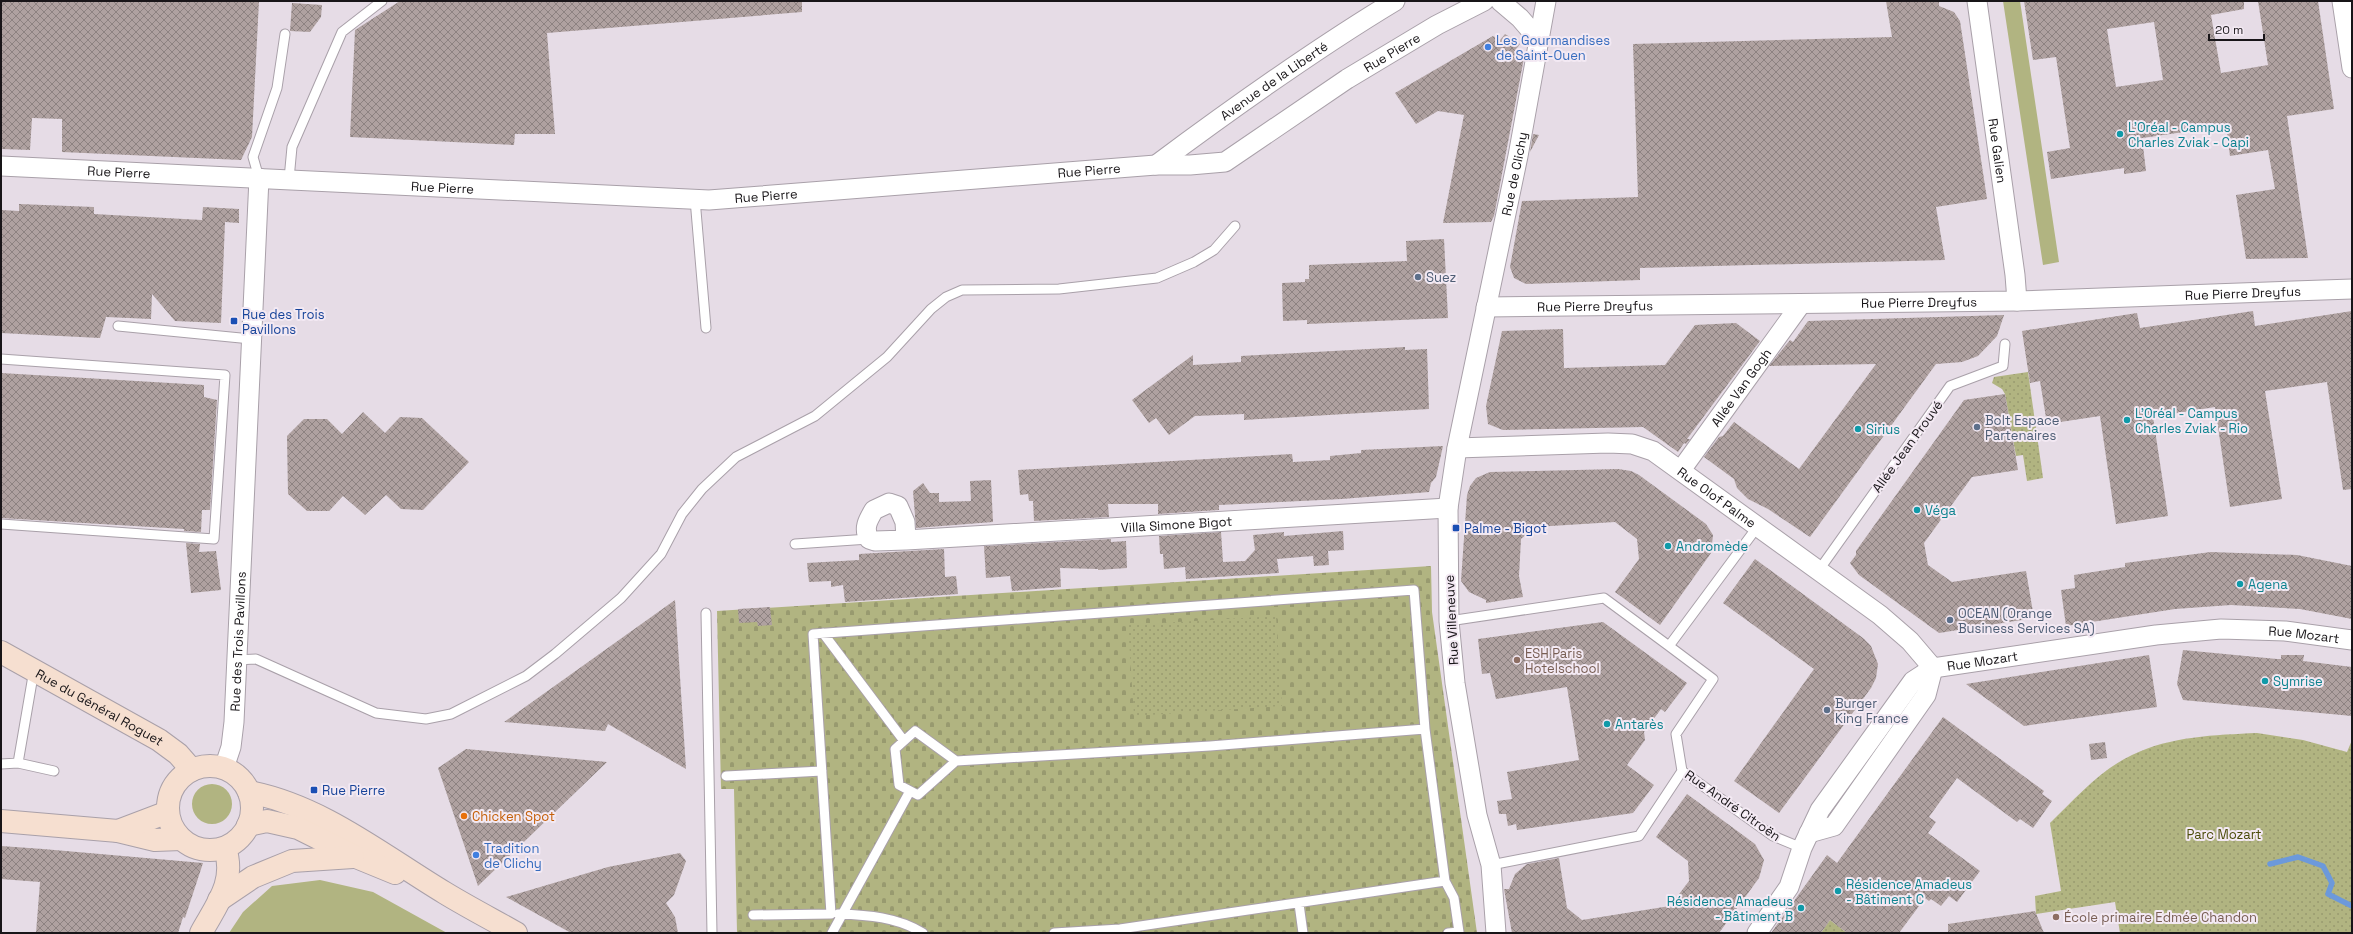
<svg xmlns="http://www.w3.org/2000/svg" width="2353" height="934" font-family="'Space Grotesk',sans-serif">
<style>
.grass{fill:#b1b481}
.cemetery{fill:url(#cemetery-stones)}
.park{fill:url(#park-dots)}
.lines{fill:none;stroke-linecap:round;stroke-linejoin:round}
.stream{stroke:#6c99db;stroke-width:5.5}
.building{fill:url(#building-cross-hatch);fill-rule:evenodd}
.lane-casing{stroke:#a9a0a9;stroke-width:11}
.street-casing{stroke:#a9a0a9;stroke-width:21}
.secondary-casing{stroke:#a9a0a9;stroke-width:24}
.lane{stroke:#fff;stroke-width:9}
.street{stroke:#fff;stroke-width:19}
.secondary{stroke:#f6dfd0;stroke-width:22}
.shop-dot{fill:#3f7fe0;stroke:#f3e9f3;stroke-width:1.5}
.culture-dot{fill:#0f9aa8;stroke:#f3e9f3;stroke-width:1.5}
.service-dot{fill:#5c6f8a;stroke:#f3e9f3;stroke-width:1.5}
.transit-dot{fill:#1a4fb4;stroke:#f3e9f3;stroke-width:1.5}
.education-dot{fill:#8d6e63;stroke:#f3e9f3;stroke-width:1.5}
.food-dot{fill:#e8710a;stroke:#f3e9f3;stroke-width:1.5}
.labels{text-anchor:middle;stroke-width:4;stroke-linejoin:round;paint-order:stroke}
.shop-label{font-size:13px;fill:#366cbe;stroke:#f3e9f3;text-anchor:start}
.street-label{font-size:13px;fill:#181518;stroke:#f3e9f3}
.culture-label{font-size:13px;fill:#0d838f;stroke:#f3e9f3;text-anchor:start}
.service-label{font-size:13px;fill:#4e5e75;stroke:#f3e9f3;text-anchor:start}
.transit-label{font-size:13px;fill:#164399;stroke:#f3e9f3;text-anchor:start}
.education-label{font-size:13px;fill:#785e54;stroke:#f3e9f3;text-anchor:start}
.food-label{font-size:13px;fill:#c56008;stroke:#f3e9f3;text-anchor:start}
.park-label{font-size:13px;fill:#4c4d0a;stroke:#f3e9f3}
</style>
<defs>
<pattern id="cemetery-stones" width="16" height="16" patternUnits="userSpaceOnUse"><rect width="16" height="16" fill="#b1b481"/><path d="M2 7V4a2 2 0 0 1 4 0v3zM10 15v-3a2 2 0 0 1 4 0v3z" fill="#989a6f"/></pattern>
<pattern id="park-dots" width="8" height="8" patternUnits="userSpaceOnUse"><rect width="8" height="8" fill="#b1b481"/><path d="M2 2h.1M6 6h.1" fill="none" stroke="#989a6f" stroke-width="1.8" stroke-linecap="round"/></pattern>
<pattern id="building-cross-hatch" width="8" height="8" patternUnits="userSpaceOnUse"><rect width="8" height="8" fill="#afa1a0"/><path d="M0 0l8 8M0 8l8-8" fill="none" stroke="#8d8281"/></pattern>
</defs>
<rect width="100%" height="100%" fill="#e6dce6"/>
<!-- grass -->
<path class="grass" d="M2003,1H2020L2059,262L2043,265Z
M192 804a20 20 0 1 1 40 0a20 20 0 1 1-40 0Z
M320,880L373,892L447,933H229L243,912L272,886Z"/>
<!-- cemetery -->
<path class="cemetery" d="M1431,566L1432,612L1477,933H737L734,789H721L717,611Z"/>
<!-- park -->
<path class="park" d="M2028,372L2043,478L2027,481L2023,455L2016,456L2005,394L2002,389L1992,383L1994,377Z
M1276,616L1282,706L1134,716L1128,625Z
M2257,733L2303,740L2347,752L2352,740V933H2120L2115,902L2036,914L2035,896L2061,891L2050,823C2075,799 2100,770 2132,755C2171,736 2215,735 2257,733Z
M1830,920L1847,933H1821Z"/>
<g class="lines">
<!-- stream -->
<path class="stream" d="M2270,864L2298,857L2323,866L2332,883L2328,894L2352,906"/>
</g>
<!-- building -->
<path class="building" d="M1,1H259L252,137L241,160L62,152V119L32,118L30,150L1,149Z
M400,1H802V12L547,33L555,134H515L514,145L350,137L355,30Z
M1886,1H1939V6L1954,12L1960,21L1987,199L1936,207L1945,260L1640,268V280L1526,284L1514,278L1510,267L1522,201L1638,197L1633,44L1892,37Z
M2024,1H2244V9L2211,15L2221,73L2268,65L2258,1H2318L2334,109L2287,116L2308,258L2246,259L2236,195L2275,189L2268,150L2230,156L2226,126L2142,138L2146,171L2124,174V168L2051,179L2047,152L2070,148L2056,57L2033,60ZM2154,22L2163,80L2116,87L2107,29Z
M292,3L322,5L321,17L310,32L290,31Z
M1505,34L1520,44L1514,52L1524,58L1494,216L1491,222L1443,223L1464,115L1438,111L1416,124L1395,93L1493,36L1500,40Z
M1533,134L1539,135L1530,152Z
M19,204L94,207V214L202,220L203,207L239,209V223L225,222L221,323L175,321L152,294L151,319L106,317L100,338L1,333V210L19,211Z
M1444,239L1448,318L1307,324V320L1283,321L1282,283L1305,282V279H1309V265L1407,261L1406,241Z
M2253,311L2255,326L2352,311V489L2343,490L2327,382L2265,391L2282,499L2230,507L2215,407L2153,417L2168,516L2116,524L2100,416L2047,424L2040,381L2030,383L2022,331L2137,313L2140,328Z
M2004,315L1997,336L1978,356L1962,362L1936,364L1810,537L1768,509L1748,499L1737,488L1734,479L1704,457L1719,437L1723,436L1734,422L1799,469L1876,364L1769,366L1790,340L1793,342L1808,321Z
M1736,323L1760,341L1687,439H1690L1686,444L1684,443L1678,452L1643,427L1503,430L1488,424L1486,406L1502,331L1563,329L1564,368L1665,365L1695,325Z
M1405,347V350L1427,349L1429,409L1244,420V414L1195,416L1169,435L1156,418L1149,423L1132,400L1193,355V365L1241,362V356Z
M1,373L204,385V397L217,400L210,510H202L201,532L184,531V529L1,518Z
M2005,394L2018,470L1972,477L1924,543L1928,565L1952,582L2026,571L2034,618L1939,633L1859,575L1850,563L1856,555V551L1964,400Z
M363,412L385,433L400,417L422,418L469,462L423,510L401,509L386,495L365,515L343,496L329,511H307L288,494L287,436L304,419H327L342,434Z
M1443,446L1436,477L1431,483L1429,492L1342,499L1219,505V510L1158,514V504H1108L1109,517L1034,521L1033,501H1029L1028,494L1020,495L1018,470L1292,454L1293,462L1312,461L1330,460V456L1361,453V450Z
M1618,469L1631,471L1639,475L1706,524L1713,535L1711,553L1660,625L1615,592L1639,559L1637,539L1615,522L1535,527L1521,539L1519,576L1523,597L1486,603V600L1469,592L1461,581L1467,495L1470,486L1476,478L1490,472Z
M991,480L993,522L916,528L913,491L923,483L930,493H939V502L971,501L970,481Z
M1343,531L1344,550L1328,551L1329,565L1314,566L1313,556L1277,559L1279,573L1186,579L1185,567L1164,569L1163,554H1160L1159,536L1221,532L1223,562L1245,561L1255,550L1253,535L1284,532V536Z
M1111,539V542L1126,541L1127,568L1098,570V569L1060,568L1061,587L1036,589L1012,591L1010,576L986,578L984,546Z
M186,543L200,544L199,552L216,551L221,590L191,593Z
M944,549L945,577L956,576L958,594L845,602L843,585L831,587V581L809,582L807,563L859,560V554Z
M2211,552L2297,555L2352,566V619L2300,609L2231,605L2175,609L2066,626L2061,590L2075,588L2074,575L2125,567V563Z
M1755,559L1863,638L1871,646L1878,664L1876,678L1871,688L1779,813L1734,781L1814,669L1723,603Z
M675,600L686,769L608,724L605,731L504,722Z
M770,607L772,625L758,626L757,622L739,623L738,609Z
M1603,622L1687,683L1665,712L1661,709L1644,732L1645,740L1627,765L1654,785L1633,813L1517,830L1516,824L1508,826L1506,814H1499L1497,801L1512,799L1507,772L1579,760L1567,687L1496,699L1490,673L1482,674L1478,639Z
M2183,650L2277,659H2281V655H2304L2303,661L2352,667V716L2183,700L2177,684Z
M2149,655L2157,707L2024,726L1966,684Z
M1943,717L2044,791L2042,794L2052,801L2033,828L2020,819L2017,822L1957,778L1929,817L1936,822L1928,833L1980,871L1957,902L1949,896L1941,906L1931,899L1929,901L1925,898L1899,933H1847L1830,920L1821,933H1771L1827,855L1837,863Z
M2105,742L2107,758L2091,760L2089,744Z
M466,749L607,762L478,886L438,768Z
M1687,794L1755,844L1764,860L1759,878L1719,933H1512L1504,889H1509L1515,874L1527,864L1559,858L1567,908L1582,920L1670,906L1689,881L1688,861L1656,837Z
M1,846L43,849L203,863L185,918L183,917L178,933H36L40,882L1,879Z
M680,853L686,861L674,895L666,903L675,917L678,933H571L506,897L608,867Z
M2035,911L2044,933H1948V924Z"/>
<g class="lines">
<!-- lane casing -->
<g class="lane-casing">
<path id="lane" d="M259,178L253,157L277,88L285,34
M289,179L292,147L342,32L382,1
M695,199L706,328
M118,326L251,339
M1,359L225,375L214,539L1,524
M1758,526L1669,646L1713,679L1676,734L1682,771L1773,836L1802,848
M795,544L869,539
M1819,570L1950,386L2003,366L2005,344
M706,613L712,933
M1449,621L1604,598L1669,646
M823,633L904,741
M236,660L256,659L376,713L426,719L451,714L526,676L555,654L621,598L661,554L682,514L702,489L736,457L815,416L887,357L931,309L946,297L962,290L1059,289L1157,278L1194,262L1214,250L1235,226
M18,763L54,771
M1,764L18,763L34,670
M726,776L822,771
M1491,865L1639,836L1682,771
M1445,881L1454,898L1459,932L1448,933
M1299,904L1303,933
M838,914C868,915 897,917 923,933
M753,915L831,914L813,634L1414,590L1425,729L1210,746L956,761L915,731L895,749L899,785L918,795L956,761
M832,933L910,791
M1054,933L1120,929L1445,881L1425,729"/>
</g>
<!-- street casing -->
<g class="street-casing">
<g id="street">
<path d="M1500,1L1520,18L1539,40"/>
<path id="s1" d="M1977,1L2015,275L2017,301"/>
<path d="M2342,1L2352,68"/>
<path id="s2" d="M1156,165C1234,107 1312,51 1395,1"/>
<path id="s3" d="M1,166L709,200L1156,165H1190L1225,162L1347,79L1437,25L1484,1"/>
<path id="s4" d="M1486,307L2017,301L2352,289"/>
<path id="s5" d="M1457,448L1608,443L1632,444L1653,451L1880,615L1910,641L1933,668"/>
<path id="s6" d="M1681,470L1801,304"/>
<path id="s7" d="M906,540L905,522L898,506L889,503L874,510C868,520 863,528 869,539L875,541L906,540L1448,508"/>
<path id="s8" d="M224,768L231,747L234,722L259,178"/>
<path d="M1809,833L1834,826L1926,695L1933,668"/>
<path id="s9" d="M1496,933L1491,865L1477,815L1455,683L1449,621L1448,508L1457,448L1518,156L1546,1"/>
<path id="s10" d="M1757,933L1789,887L1802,848L1820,810L1913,681L1933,668L2156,635L2221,629L2285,631L2352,640"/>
</g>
</g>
<!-- secondary casing -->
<g class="secondary-casing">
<g id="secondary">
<path id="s11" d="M1,652L159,740L178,754L192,770"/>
<circle cx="210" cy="808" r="42"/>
<path d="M249,792C322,806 382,855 445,893C468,907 493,920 516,933"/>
<path d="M1,821L118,831L155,840L181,839"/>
<path d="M248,825L267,821L298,828L356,857L395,873"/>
<path d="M118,831L168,812"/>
<path d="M219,900L253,877L292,861L353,857"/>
<path d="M201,933C217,904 236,882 225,848"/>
</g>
</g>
<!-- lane -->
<use href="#lane" class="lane"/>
<!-- street -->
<use href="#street" class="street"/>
<!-- secondary -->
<use href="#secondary" class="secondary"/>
</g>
<!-- markers -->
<g class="shop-dot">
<circle cx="1488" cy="47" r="4"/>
<circle cx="476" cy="855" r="4"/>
</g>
<g class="culture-dot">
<circle cx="2120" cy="134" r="4"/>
<circle cx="2127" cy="420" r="4"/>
<circle cx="1858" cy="429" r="4"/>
<circle cx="1917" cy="510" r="4"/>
<circle cx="1668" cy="546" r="4"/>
<circle cx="2240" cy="584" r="4"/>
<circle cx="2265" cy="681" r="4"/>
<circle cx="1607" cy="724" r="4"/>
<circle cx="1838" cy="891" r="4"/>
<circle cx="1801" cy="908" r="4"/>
</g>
<g class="service-dot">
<circle cx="1418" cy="277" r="4"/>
<circle cx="1977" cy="427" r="4"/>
<circle cx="1950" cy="620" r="4"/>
<circle cx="1827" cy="710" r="4"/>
</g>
<g class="transit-dot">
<rect x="230" y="317" width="8" height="8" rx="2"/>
<rect x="1452" y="524" width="8" height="8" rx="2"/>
<rect x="310" y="786" width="8" height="8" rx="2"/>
</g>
<g class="education-dot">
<circle cx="1517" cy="660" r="4"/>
<circle cx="2056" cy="917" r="4"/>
</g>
<circle class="food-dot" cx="464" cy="816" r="4"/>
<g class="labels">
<!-- shop labels -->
<g class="shop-label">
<text x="1496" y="45">Les Gourmandises<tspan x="1496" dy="15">de Saint-Ouen</tspan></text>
<text x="484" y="853">Tradition<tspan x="484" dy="15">de Clichy</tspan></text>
</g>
<!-- street labels -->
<g class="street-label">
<text dy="5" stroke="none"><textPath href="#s3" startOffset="1426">Rue Pierre</textPath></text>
<text dy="5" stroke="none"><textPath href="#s2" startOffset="145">Avenue de la Liberté</textPath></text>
<text dy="5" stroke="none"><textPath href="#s1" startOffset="151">Rue Galien</textPath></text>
<text dy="5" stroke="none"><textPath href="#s3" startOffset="1090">Rue Pierre</textPath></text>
<text dy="5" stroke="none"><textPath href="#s3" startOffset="118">Rue Pierre</textPath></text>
<text dy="5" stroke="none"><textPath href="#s9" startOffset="770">Rue de Clichy</textPath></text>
<text dy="5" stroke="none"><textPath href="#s3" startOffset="442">Rue Pierre</textPath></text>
<text dy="5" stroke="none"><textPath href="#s3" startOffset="766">Rue Pierre</textPath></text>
<text dy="5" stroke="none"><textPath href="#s4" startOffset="757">Rue Pierre Dreyfus</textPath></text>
<text dy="5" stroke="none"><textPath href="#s4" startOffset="433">Rue Pierre Dreyfus</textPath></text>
<text dy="5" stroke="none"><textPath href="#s4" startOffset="109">Rue Pierre Dreyfus</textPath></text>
<text dy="5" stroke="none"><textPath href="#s6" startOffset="102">Allée Van Gogh</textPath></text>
<text transform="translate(1907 446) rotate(-54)" y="5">Allée Jean Prouvé</text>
<text dy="5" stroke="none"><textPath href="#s5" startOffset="276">Rue Olof Palme</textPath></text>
<text dy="5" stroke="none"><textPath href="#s7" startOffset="401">Villa Simone Bigot</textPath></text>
<text transform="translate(1451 620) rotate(-93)" y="5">Rue Villeneuve</text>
<text dy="5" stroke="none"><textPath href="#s10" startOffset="696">Rue Mozart</textPath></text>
<text dy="5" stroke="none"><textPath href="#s8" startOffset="128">Rue des Trois Pavillons</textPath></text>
<text dy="5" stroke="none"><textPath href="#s10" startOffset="372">Rue Mozart</textPath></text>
<text dy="5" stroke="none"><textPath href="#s11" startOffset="113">Rue du Général Roguet</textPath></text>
<text transform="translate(1733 805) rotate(35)" y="5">Rue André Citroën</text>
</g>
<!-- culture labels -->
<g class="culture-label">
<text x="2128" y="132">L'Oréal - Campus<tspan x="2128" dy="15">Charles Zviak - Capi</tspan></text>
<text x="2135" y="418">L'Oréal - Campus<tspan x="2135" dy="15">Charles Zviak - Rio</tspan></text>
<text x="1866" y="434">Sirius</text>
<text x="1925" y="515">Véga</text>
<text x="1676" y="551">Andromède</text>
<text x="2248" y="589">Agena</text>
<text x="2273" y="686">Symrise</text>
<text x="1615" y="729">Antarès</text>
<text x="1846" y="889">Résidence Amadeus<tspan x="1846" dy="15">- Bâtiment C</tspan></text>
<text x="1793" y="906" text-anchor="end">Résidence Amadeus<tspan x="1793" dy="15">- Bâtiment B</tspan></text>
</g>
<!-- service labels -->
<g class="service-label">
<text x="1426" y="282">Suez</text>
<text x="1985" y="425">Bolt Espace<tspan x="1985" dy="15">Partenaires</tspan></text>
<text x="1958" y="618">OCEAN (Orange<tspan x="1958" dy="15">Business Services SA)</tspan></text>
<text x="1835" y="708">Burger<tspan x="1835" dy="15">King France</tspan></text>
</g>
<!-- transit labels -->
<g class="transit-label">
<text x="242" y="319">Rue des Trois<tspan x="242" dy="15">Pavillons</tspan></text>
<text x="1464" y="533">Palme - Bigot</text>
<text x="322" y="795">Rue Pierre</text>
</g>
<!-- education labels -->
<g class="education-label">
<text x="1525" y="658">ESH Paris<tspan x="1525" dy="15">Hotelschool</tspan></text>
<text x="2064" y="922">École primaire Edmée Chandon</text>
</g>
<!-- food labels -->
<g class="food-label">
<text x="472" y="821">Chicken Spot</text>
</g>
<!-- park labels -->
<g class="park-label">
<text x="2224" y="839">Parc Mozart</text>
</g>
</g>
<!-- border -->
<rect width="2353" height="934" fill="none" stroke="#181518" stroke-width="4"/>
<!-- scale -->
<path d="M2209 34v6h55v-6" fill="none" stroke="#181518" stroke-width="2"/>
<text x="2215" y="34" font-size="12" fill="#181518" stroke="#f3e9f3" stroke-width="3" paint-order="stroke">20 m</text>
</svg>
